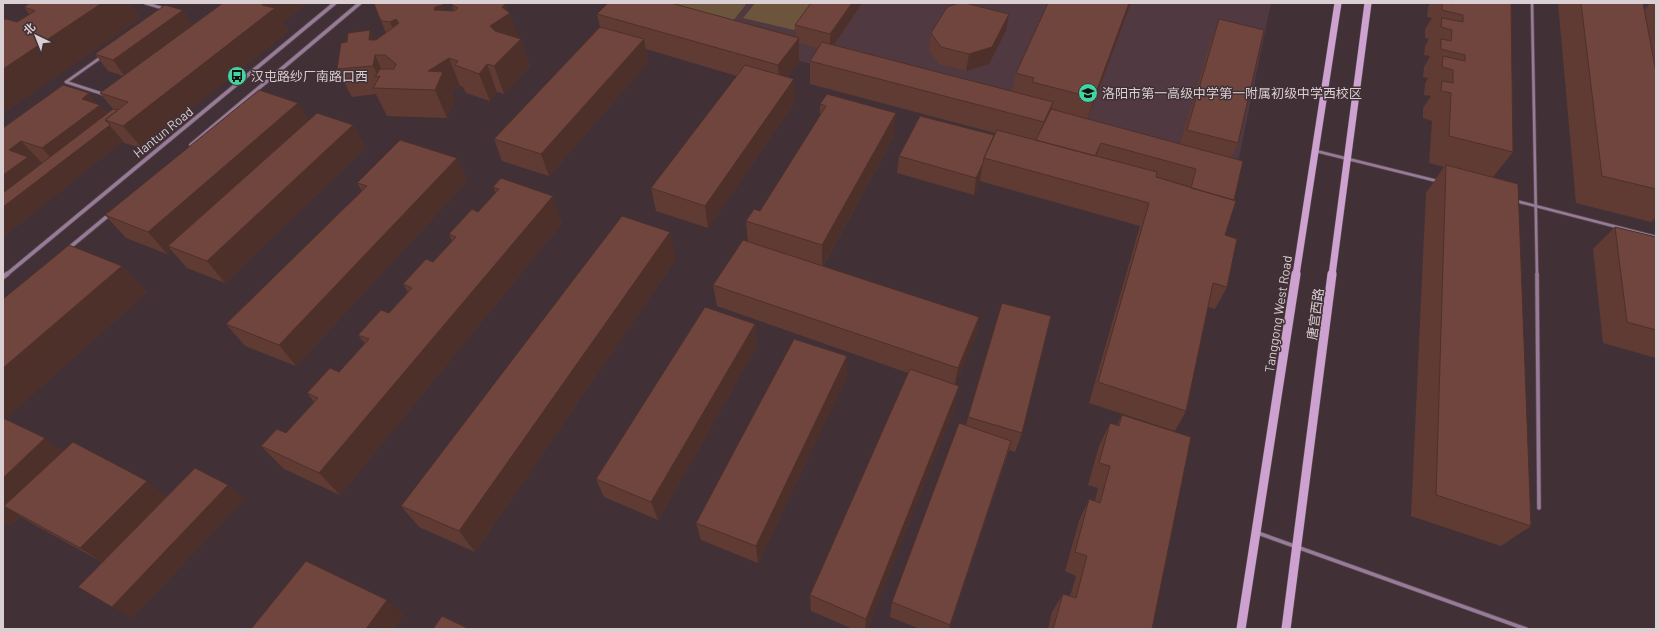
<svg xmlns="http://www.w3.org/2000/svg" width="1659" height="632" font-family="Barlow,'Noto Sans SC',sans-serif">
<style>
.built{fill:#503940}
.green{fill:#6d543c}
.lines{fill:none;stroke-linecap:round;stroke-linejoin:round}
.service-far1-casing{stroke:#5d4d52;stroke-width:4}
.service-casing{stroke:#5d4d52;stroke-width:5}
.minor-far1-casing{stroke:#5d4d52;stroke-width:5}
.minor-casing{stroke:#5d4d52;stroke-width:6}
.secondary-far1-casing{stroke:#5d4d52;stroke-width:8}
.secondary-casing{stroke:#5d4d52;stroke-width:10}
.service-far1{stroke:#977b99;stroke-width:2.5}
.service{stroke:#977b99;stroke-width:3.5}
.minor-far1{stroke:#977b99;stroke-width:3.5}
.minor{stroke:#977b99;stroke-width:4.5}
.secondary-far1{stroke:#cda1d0;stroke-width:7}
.secondary{stroke:#cda1d0;stroke-width:9}
.wall{fill:#603b34;fill-rule:evenodd}
.shaded-wall{fill:#4e302b}
.building{fill:#70453d;stroke:#4e302b}
.labels{text-anchor:middle;stroke-width:3;stroke-linejoin:round;paint-order:stroke}
.poi-label{font-size:13px;fill:#dacfd2;stroke:#413136;text-anchor:start}
.street-label{font-size:13px;fill:#dacfd2;stroke:#413136}
</style>
<rect width="100%" height="100%" fill="#413136"/>
<!-- built -->
<path class="built" d="M619,3H1271L1236,172L611,13Z"/>
<!-- green -->
<path class="green" d="M639,3H747L729,26Z
M755,3H813L794,30L743,18Z"/>
<g class="lines">
<!-- service-far1 casing -->
<g class="service-far1-casing">
<path id="service-far1" d="M145,3L165,9
M1532,3L1537,275
M100,58L66,82L103,94
M1316,151L1437,181
M1516,201L1656,237"/>
</g>
<!-- service casing -->
<g class="service-casing">
<path id="service" d="M1537,274L1539,508
M1258,533L1526,629"/>
</g>
<!-- minor-far1 casing -->
<g class="minor-far1-casing">
<path id="minor-far1" d="M191,145L360,3
M69,248L110,214
M6,275L335,3"/>
</g>
<!-- minor casing -->
<g class="minor-casing">
<path id="minor" d="M3,277L7,274"/>
</g>
<!-- secondary-far1 casing -->
<g class="secondary-far1-casing">
<path id="secondary-far1" d="M1296,275L1338,3
M1332,275L1368,3"/>
</g>
<!-- secondary casing -->
<g class="secondary-casing">
<path id="secondary" d="M1241,629L1296,274
M1286,629L1332,274"/>
</g>
<!-- service-far1 -->
<use href="#service-far1" class="service-far1"/>
<!-- service -->
<use href="#service" class="service"/>
<!-- minor-far1 -->
<use href="#minor-far1" class="minor-far1"/>
<!-- minor -->
<use href="#minor" class="minor"/>
<!-- secondary-far1 -->
<use href="#secondary-far1" class="secondary-far1"/>
<!-- secondary -->
<use href="#secondary" class="secondary"/>
</g>
<!-- wall -->
<path class="wall" d="M30,3H130L140,18L3,113V20L17,22L30,15L24,7Z
M223,3H307L283,22L288,31L142,148L124,143L123,141L3,237V128L98,104L107,113L113,109L100,93L123,76L108,71L95,54L183,10L192,25Z
M862,3L834,45L1012,92L1016,73L1048,3H1131L1088,119L1180,144L1210,43L1219,19L1238,143L1231,158L1225,235L1227,287L1215,309L1208,307L1186,411L1175,431L1089,403L1140,226L980,181V180L974,195L897,173L899,156L994,135L995,133L810,84V61L818,48L799,43V61L788,77L795,102L708,228L656,211L651,188L737,76L646,49L648,62L549,176L502,161L494,139L600,27L597,14L796,37L795,25ZM1156,177L1189,186V187Z
M1430,3H1511L1513,152L1493,177L1531,526L1501,546L1411,516L1426,193L1444,167L1429,163L1432,121L1423,118V108L1431,96L1424,95L1425,84L1428,78L1423,77L1424,67L1430,56L1424,55L1425,46L1429,39L1425,38V29L1432,18L1427,17L1428,8Z
M1558,3H1643L1645,10L1650,3H1656V217L1651,222L1576,203Z
M374,4L454,11L452,5L509,12L518,38L521,39L530,66L504,94L497,92L490,101L466,93L463,87L460,86L451,92L455,99L447,118L387,116L376,94L352,97L337,69L374,40H376L386,33Z
M1006,31L989,64L966,71L939,64L929,50L931,33Z
M827,94L894,136L823,266L979,317L975,339L955,384V406L867,629H853L811,611L810,595L908,373L717,306L713,285L748,242L746,221L760,211L820,116V104Z
M309,121L353,125L365,148L225,283L187,268L171,250L167,254L126,238L105,215Z
M457,158L467,181L296,366L245,346L226,324L362,191L357,183Z
M501,178L562,223L340,495L284,469L261,446L286,433L314,402L307,393L339,372L365,344L358,335L389,313L408,292L403,284L433,262L452,241L449,234L478,212L496,193L493,187Z
M1615,227L1656,237V358L1603,343L1593,249Z
M676,259L475,552L419,527L401,506Z
M122,266L147,292L5,419L63,451L167,497L228,485L244,499L132,618L102,562L33,524L20,516L11,525L3,521V299Z
M755,324L757,346L658,520L604,497L596,479Z
M847,356V376L758,563L701,540L696,523Z
M1122,415L1152,629H1048L1052,612L1063,594L1070,596L1076,576L1065,571L1079,521L1089,499L1095,501L1098,488L1088,485L1099,446L1110,423L1117,425Z
M968,417L1022,433L1015,452L1009,450L949,629H920L890,617L892,602L966,426Z"/>
<!-- shaded-wall -->
<path class="shaded-wall" d="M102,3H130L140,18L3,113V69Z
M265,3H307L283,22L288,31L142,148L123,126L105,120L123,141L3,237V175L9,150L21,141L43,164L57,165L42,148L82,99L89,93L99,106L100,105L114,121Z
M852,3H862L830,51V34Z
M1129,3H1131L1087,121L1094,98Z
M506,4L509,13H510L519,40L500,53L490,26L502,7Z
M443,5L454,32L434,10L435,7Z
M183,10L194,27L125,77L113,60Z
M1009,14L1006,31L989,64L966,71L969,54Z
M396,19L408,47L402,49L390,22Z
M370,30L382,55L369,40Z
M799,38V61L780,88L778,65Z
M521,39L530,66L504,94L494,66Z
M644,39L648,62L549,176L541,154Z
M375,55L388,83L380,76H378L373,66Z
M449,58L460,86L451,92L455,99L447,118L435,90L428,71Z
M487,64L497,92L490,101L479,74Z
M794,79L795,102L708,228L705,206Z
M1053,102L1047,125L1038,145L1044,122Z
M298,103L312,126L168,246L171,250L167,254L148,232Z
M896,113L894,136L822,267V245Z
M353,125L365,148L225,283L207,261Z
M1101,143L1095,160L1093,162Z
M457,158L467,181L296,366L279,345Z
M983,163L980,180L974,195L976,178Z
M553,196L562,223L340,495L319,473Z
M670,232L676,259L475,552L459,531Z
M122,266L147,292L3,421V368Z
M979,317L975,339L954,389L958,368Z
M755,324L757,346L658,520L651,502Z
M847,356V376L758,563L756,546Z
M959,386L955,406L867,629H865L866,619Z
M45,438L76,461L4,506L20,516L11,525L3,521V478Z
M147,481L171,500L107,565L80,548Z
M228,485L244,499L132,618L112,607Z
M387,600L404,615L394,629H366Z"/>
<!-- building -->
<path class="building" d="M30,3H102L3,69V20L6,19L17,22L35,11L24,7Z
M223,3H265L262,5L275,8L123,126L105,120L128,102L100,93Z
M378,3H442L443,5L435,7L434,10L454,11L458,8L452,5L453,3H504L506,4L502,7L510,13L490,26L495,31L521,39L494,66L487,64L479,74L455,65L458,61L449,58L428,71L443,72L435,90L373,88L380,76L375,77L380,69H394L396,64L385,55H375L373,66L337,69L341,43L347,42L348,33L370,30L369,40H376L399,23L396,19L390,22L381,21L374,4Z
M608,3H671L799,38L778,65L597,14Z
M811,3H852L830,34L795,25Z
M959,3H965L1009,14L992,47L969,54L941,47L931,33L947,7Z
M1048,3H1129L1094,98L1032,82L1034,78L1016,73Z
M1442,3H1449L1453,4V3H1511L1513,152L1449,136L1451,93L1441,91L1442,81L1453,83V70L1442,67L1443,56L1465,61V55L1441,49V39L1451,41L1452,30L1441,27L1442,18L1463,22V15L1442,10Z
M1581,3H1643L1656,72V189L1602,176Z
M165,5L183,10L113,60L95,54Z
M1219,19L1264,30L1238,143L1187,130Z
M600,27L644,39L541,154L494,139Z
M822,42L1053,102L1044,122L810,61Z
M745,65L794,79L705,206L651,188Z
M63,85L89,93L82,99L100,105L42,148L21,141L9,150L28,157L3,175V128Z
M259,90L298,103L148,232L105,215Z
M827,94L896,113L822,245L746,221L754,209L760,211L826,106L820,104Z
M113,109L118,110L105,120L110,125L3,207V193Z
M1051,109L1243,161L1234,200L1191,188L1196,169L1101,143L1095,156L1036,140Z
M317,113L353,125L207,261L168,246Z
M920,116L994,135L984,158L983,163L976,178L899,156Z
M997,130L1157,172L1156,177L1236,201L1225,235L1237,239L1227,287L1213,283L1186,411L1098,382L1149,203L984,158Z
M400,140L457,158L279,345L226,324L367,186L357,183Z
M1446,165L1518,184L1531,526L1436,495Z
M501,178L553,196L319,473L261,446L277,429L286,433L318,398L307,393L330,368L339,372L369,339L358,335L381,310L389,313L412,288L403,284L426,259L433,262L456,237L449,234L472,209L478,212L499,189L493,187Z
M622,216L670,232L459,531L401,506Z
M1615,227L1656,237V330L1627,322Z
M743,240L979,317L958,368L713,285Z
M69,245L122,266L3,368V299Z
M1002,303L1051,316L1022,433L968,417Z
M705,307L755,324L651,502L596,479Z
M794,339L847,356L756,546L696,523Z
M910,369L959,386L866,619L810,595Z
M1122,415L1191,437L1152,629H1053L1063,594L1076,598L1087,556L1075,552L1089,499L1100,503L1110,466L1099,463L1110,423L1119,426Z
M3,418L45,438L3,478Z
M959,423L1011,441L950,625L892,602Z
M73,442L147,481L80,548L4,506Z
M195,468L228,485L112,607L78,587Z
M306,561L387,600L366,629H251Z
M442,616L469,629H433Z"/>
<!-- icons -->
<defs>
<g id="bus-disc" transform="scale(1)"><circle r="9.5" fill="#43d4a0" stroke="#413136"/><path d="M-5-6H5V4H4V6H2V4H-2V6H-4V4H-5ZM-3.5-4V0h7V-4ZM-3.5 1.2v1.5H-2V1.2ZM2 1.2v1.5H3.5V1.2Z" fill="#111"/></g>
<g id="school-disc" transform="scale(1)"><circle r="9.5" fill="#43d4a0" stroke="#413136"/><path d="M0-5L7-2L0 1L-7-2ZM-4 1L0 2.5L4 1V4Q0 6-4 4Z" fill="#111"/></g>
</defs>
<g fill-rule="evenodd">
<use href="#bus-disc" x="237" y="76"/>
<use href="#school-disc" x="1088" y="93"/>
</g>
<g class="labels">
<!-- poi labels -->
<g class="poi-label">
<text x="251" y="81">汉屯路纱厂南路口西</text>
<text x="1102" y="98">洛阳市第一高级中学第一附属初级中学西校区</text>
</g>
<!-- street labels -->
<g class="street-label">
<text transform="translate(163 132) rotate(-39)" y="5">Hantun Road</text>
<text transform="translate(1278 314) rotate(-81)" y="5">Tanggong West Road</text>
<text transform="translate(1315 314) rotate(-82)" y="5">唐宫西路</text>
</g>
</g>
<!-- border -->
<rect width="1659" height="632" fill="none" stroke="#dacfd2" stroke-width="8"/>
<!-- north arrow -->
<g transform="translate(36 36) rotate(317)" stroke="#413136" stroke-width="3" paint-order="stroke">
<path d="M0-3L7 15L0 10L-7 15Z" fill="#dacfd2"/>
<text y="-6" font-size="11" font-weight="bold" text-anchor="middle" fill="#dacfd2">北</text>
</g>
</svg>
